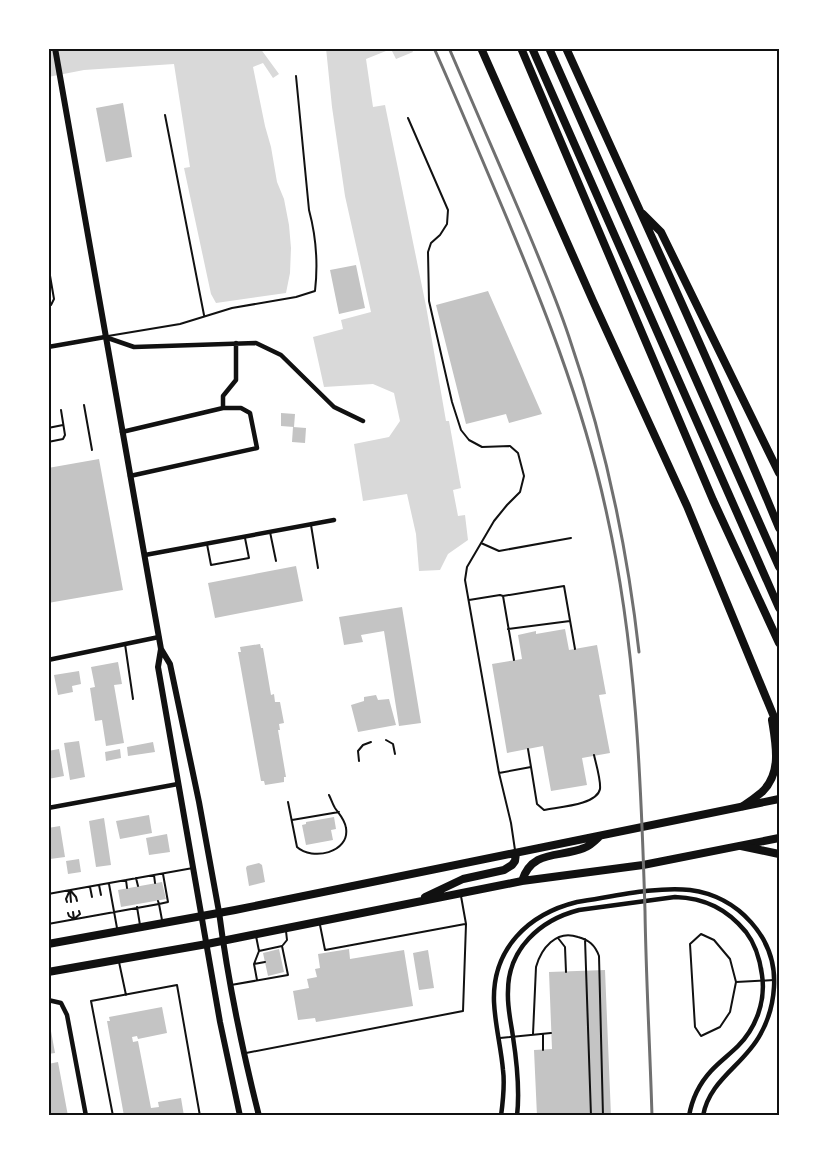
<svg xmlns="http://www.w3.org/2000/svg" width="827" height="1164" font-family="Jost,sans-serif">
<style>
.water{fill:#d9d9d9}
.building{fill:#c4c4c4}
.lines{fill:none;stroke-linecap:round;stroke-linejoin:round}
.service{stroke:#111;stroke-width:2}
.minor{stroke:#111;stroke-width:4.5}
.tertiary{stroke:#111;stroke-width:6}
.primary{stroke:#111;stroke-width:8}
.motorway{stroke:#111;stroke-width:8}
.rail{stroke:#707070;stroke-width:3}
.neatline{fill:none;stroke:#111;stroke-width:2}
</style>
<rect width="100%" height="100%" fill="#fff"/>
<!-- water -->
<path class="water" d="M48,48H260L279,74L273,78L263,63L253,67L265,126L271,147L277,182L284,199L289,225L291,248L290,273L286,293L216,303L211,294L184,168L190,167L174,64L84,70L48,77Z
M326,48H411L413,52L396,59L391,49L366,59L373,107L385,105L426,306L446,421H449L461,488L453,490L458,516L465,515L468,540L448,554L440,570L419,571L416,534L407,494L363,501L354,444L389,437L400,421L394,393L373,384L324,387L313,337L343,329L341,320L371,312L345,196L332,107Z"/>
<!-- building -->
<path class="building" d="M123,103L132,157L106,162L96,108Z
M356,265L365,308L339,314L330,270Z
M488,291L542,414L509,423L506,414L466,424L436,305Z
M281,413L295,414L294,427L281,426Z
M293,427L306,428L305,443L292,442Z
M99,459L123,590L48,603V468Z
M296,566L303,601L215,618L208,583Z
M402,607L421,723L399,726L384,631L361,635L363,642L344,645L339,617Z
M565,629L569,650L597,645L606,694L599,695L610,753L582,758L587,785L551,791L543,746L507,753L492,664L522,659L518,635L536,631V634Z
M260,644L261,648H263L271,695L274,694L275,702H280L284,723L279,724L280,730H278L286,777H284V782L265,785L264,781H261L238,652H241L240,647Z
M118,662L122,684L114,685L124,743L106,746L102,720L95,721L90,688L95,687L91,667Z
M79,671L81,684L72,686L73,692L58,695L54,675Z
M376,695L378,700L389,699L396,725L358,732L351,705L364,701V697Z
M79,741L85,777L70,780L64,743Z
M153,742L155,752L128,756L127,747Z
M59,749L64,776L48,779V751Z
M120,749L121,758L106,761L105,752Z
M149,815L152,833L120,839L116,821Z
M334,817L336,829L331,830L333,840L306,845L302,825L306,824V822Z
M104,818L111,865L96,867L89,821Z
M60,826L65,857L50,859L48,844V828Z
M167,834L170,852L149,855L146,838Z
M79,859L81,872L68,874L66,861Z
M259,863L262,865L265,882L249,886L246,868L247,866Z
M162,882L166,899L121,907L118,890Z
M279,949L284,972L268,976L263,953Z
M349,949L350,959L404,950L413,1006L316,1022L315,1018L298,1020L293,991L309,988L307,979L317,977L315,969L320,968L318,954Z
M428,950L434,988L419,990L413,953Z
M605,970L611,1116H537L534,1050L552,1049L549,972Z
M162,1007L167,1033L138,1039L137,1036L132,1037L133,1042L138,1041L151,1108L159,1107L158,1102L181,1098L184,1116H124L107,1021H110L109,1017Z
M48,1020H49L55,1053L48,1054Z
M58,1062L68,1116H48V1064Z"/>
<g class="lines">
<!-- service -->
<path class="service" d="M165,115L204,315
M408,118L448,210L447,224L440,235L431,243L428,252L429,301L452,402L461,430L469,440L482,447L510,446L518,453L524,476L520,492L507,505L494,521L467,567L465,580L499,773L511,823L515,850
M48,264L54,299L51,305L48,306
M108,336L180,324L232,308L296,297L315,291C318,265 316,236 309,210L296,76
M84,405L92,450
M48,428L63,425
M48,442L63,439L65,435L61,410
M311,525L318,568
M270,532L276,561
M481,543L499,551L571,538
M207,544L211,565L249,558L245,538
M469,600L500,595L503,596
M508,629L570,621
M125,644L133,699
M514,660L503,596L564,586L575,649
M386,740L393,744L395,754
M528,749L531,767
M359,761L358,751L363,745L371,742
M499,773L531,767L537,804L544,810C558,807 597,805 600,789C601,780 596,764 594,755
M288,802L297,847C312,861 350,853 346,828C345,820 340,815 335,808C333,805 331,799 329,795
M292,820L339,812
M154,875L155,883
M136,878L138,886
M126,880L127,888
M109,884L117,928
M99,885L101,895
M90,887L92,897
M70,890L76,897L77,901
M70,890L71,902
M48,894L193,868
M67,902L66,899L70,890
M137,907L140,925
M73,912L74,919
M68,913L69,916L74,919
M74,919L80,914L79,911
M162,920L159,904L168,902L163,874
M48,924L159,904L158,901
M320,925L325,950L465,924
M558,938L565,947L566,972
M585,939L591,1116
M283,945L287,940L286,931
M119,962L126,995
M254,964L265,962
M257,980L254,964L259,951
M736,982L730,1012L720,1027L701,1036L695,1027L690,944L701,934L714,940L730,959L736,982L774,980
M231,985L288,975L282,946L259,951L256,936
M533,1034L536,967C541,949 556,929 578,937C589,940 595,945 599,956L603,1116
M543,1034V1050
M500,1038L551,1033
M246,1053L463,1011L466,924L461,896
M113,1116L91,1001L177,985L200,1116"/>
<!-- minor -->
<path class="minor" d="M48,347L105,337L134,347L256,343L281,355L334,407L363,421
M122,432L223,408
M130,476L257,448L250,413L241,408H223V396L236,380V343
M145,555L334,520
M48,660L159,637
M48,808L178,784
M48,1000L61,1003L67,1015L86,1116
M501,1116C503,1101 505,1085 503,1070C501,1047 495,1025 494,1002C492,949 528,914 577,902C611,897 657,886 690,890C738,896 777,938 774,987C773,1004 768,1021 760,1035C744,1065 709,1080 703,1116
M517,1116C520,1090 517,1063 513,1037C511,1022 507,1007 508,991C508,949 540,920 579,910L675,897C705,898 727,909 746,932C756,945 760,960 762,975C766,1001 756,1028 738,1046C729,1055 719,1062 711,1071C699,1084 692,1099 689,1116"/>
<!-- tertiary -->
<path class="tertiary" d="M55,48L153,604L161,649L158,667L220,1022L240,1116
M161,649L170,664L199,802L219,912C228,981 242,1049 259,1116"/>
<!-- primary -->
<path class="primary" d="M522,881C532,849 560,858 584,848C590,846 595,841 599,837
M425,897L463,879L504,870L512,865L515,861L516,853
M48,944L235,910L779,799
M48,972L207,944L522,881L643,865L779,838"/>
<!-- motorway -->
<path class="motorway" d="M481,48L593,301L687,506L779,729
M521,48L713,500L779,643
M532,48L779,608
M549,48L779,567
M566,48C638,207 712,366 779,528
M643,214L661,232L779,473
M743,806C749,802 756,797 762,792C782,773 776,745 772,720
M741,846L779,854"/>
<!-- rail -->
<path class="rail" d="M434,48C455,95 475,143 495,190C540,296 583,402 607,515C636,645 641,778 645,911C646,979 650,1048 652,1116
M449,48C470,97 491,145 512,194C532,241 553,289 569,337C604,439 627,545 639,652"/>
</g>
<!-- border -->
<rect width="827" height="1164" fill="none" stroke="#ffffff" stroke-width="99"/>
<rect x="50" y="50" width="728" height="1064" class="neatline"/>
</svg>
